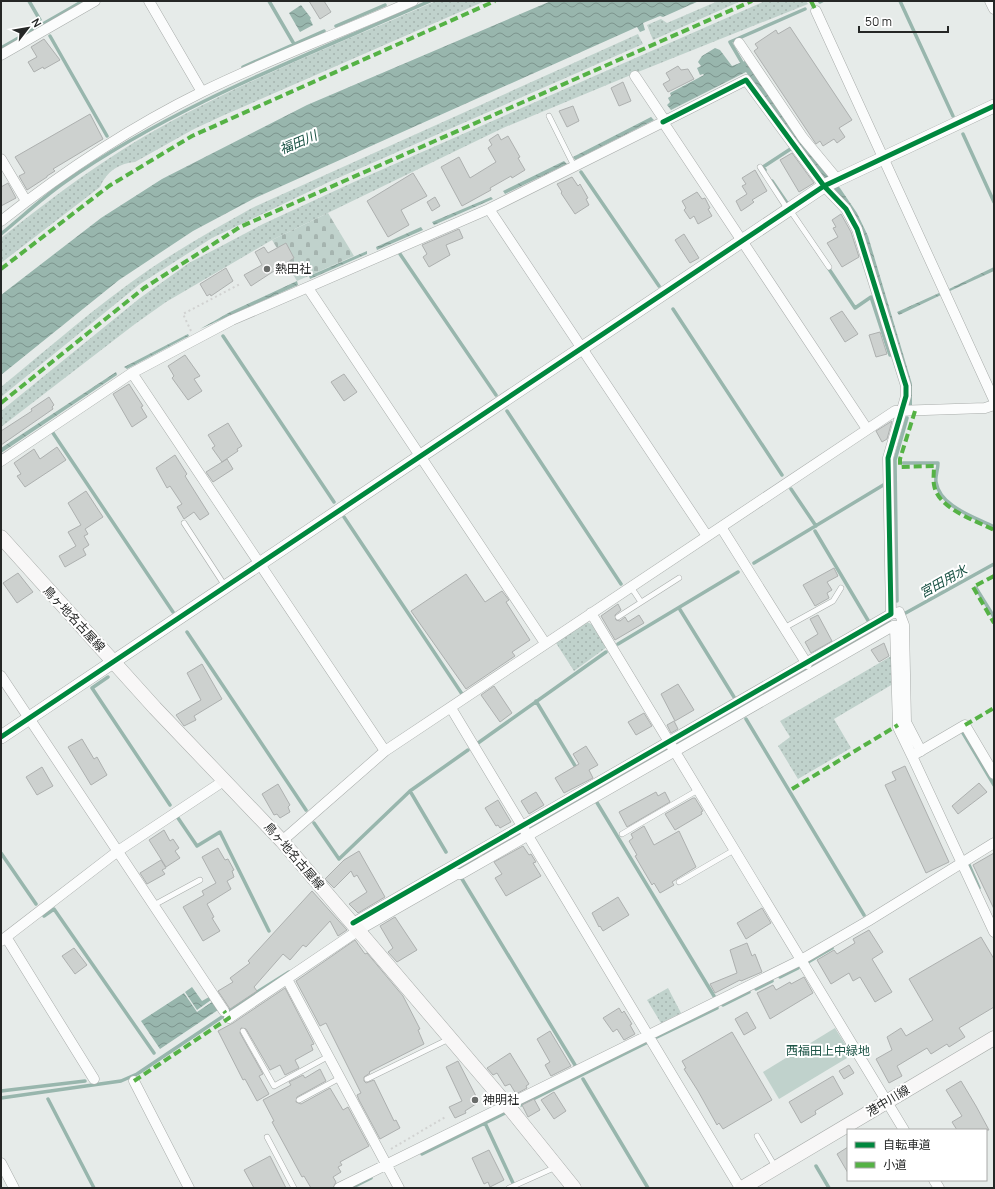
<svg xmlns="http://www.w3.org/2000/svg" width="995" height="1189" font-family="Manrope,'Noto Sans JP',sans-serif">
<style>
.grass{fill:url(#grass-dots)}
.cemetery{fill:url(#cemetery-stones)}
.green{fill:#c0d2cc}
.water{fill:url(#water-waves)}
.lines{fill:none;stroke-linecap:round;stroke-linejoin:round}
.stream{stroke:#98b6ad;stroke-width:3.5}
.building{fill:#cdd1cf;stroke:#adb0af}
.service-casing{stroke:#a8acaa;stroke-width:6}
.minor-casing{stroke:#a8acaa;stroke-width:11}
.tertiary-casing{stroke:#a8acaa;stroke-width:14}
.secondary-casing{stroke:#a8acaa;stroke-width:15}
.path{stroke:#d1d2d1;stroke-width:2;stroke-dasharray:2 3;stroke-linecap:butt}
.service{stroke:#fbfcfc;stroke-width:5}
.minor{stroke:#fbfcfc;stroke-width:10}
.tertiary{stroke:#fbfcfc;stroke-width:13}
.secondary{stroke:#f8f7f7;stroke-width:14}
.quiet{stroke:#55b245;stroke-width:4;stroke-dasharray:8 4;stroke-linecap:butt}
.cycleway-casing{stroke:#fff;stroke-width:8}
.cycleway{stroke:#00873e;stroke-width:5}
.poi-dot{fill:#696c6a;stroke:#fff;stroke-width:1.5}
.labels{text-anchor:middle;stroke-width:4;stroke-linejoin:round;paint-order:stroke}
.poi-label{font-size:12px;fill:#252726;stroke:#fff;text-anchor:start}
.street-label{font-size:12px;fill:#252726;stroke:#fff}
.park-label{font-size:12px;fill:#1c5446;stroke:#fff}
.water-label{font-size:13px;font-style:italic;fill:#185143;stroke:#fff}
</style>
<defs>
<pattern id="grass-dots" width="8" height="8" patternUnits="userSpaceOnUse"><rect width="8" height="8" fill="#c0d2cc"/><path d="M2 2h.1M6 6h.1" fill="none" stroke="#a5b4af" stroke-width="1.8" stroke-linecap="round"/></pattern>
<pattern id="cemetery-stones" width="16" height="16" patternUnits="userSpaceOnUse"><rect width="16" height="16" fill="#c0d2cc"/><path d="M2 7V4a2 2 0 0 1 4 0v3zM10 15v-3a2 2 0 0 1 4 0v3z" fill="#a5b4af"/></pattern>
<pattern id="water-waves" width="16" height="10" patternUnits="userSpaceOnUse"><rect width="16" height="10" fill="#98b6ad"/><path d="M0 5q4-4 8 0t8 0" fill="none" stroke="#7c948d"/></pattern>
</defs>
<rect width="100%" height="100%" fill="#e6ebe9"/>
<!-- grass -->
<path class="grass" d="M436,1H485L222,116L194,129L135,162C119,163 106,172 100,187L1,263V238C59,192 117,149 183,115C265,72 352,38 436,1Z
M718,1H741L653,40L647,25L661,19L667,23Z
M765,1H806L808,4L638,72L503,128L272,240L166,302L135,324L1,427V411L140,298L189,263L263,224L356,181Z
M638,34L643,44L329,182L212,238L140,284L1,397V387C49,348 96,306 147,271C181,248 216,228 252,208Z
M587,622L593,625L607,647L574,671L556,643Z
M893,655V684L834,719L851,748L798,779L778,746L790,737L780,721Z
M668,988L681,1013L661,1023L647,1000Z"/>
<!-- cemetery -->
<path class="cemetery" d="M328,213L354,256L297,281L272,240Z"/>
<!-- green -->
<path class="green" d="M835,1028L852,1055L779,1099L763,1072Z"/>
<!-- water -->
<path class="water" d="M551,1H699L663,17L660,16L643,23L645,30L640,32L637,27L255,198L193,231L119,280L1,375V295L101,218L162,179L307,105Z
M301,5L311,18L310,19L313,25L300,32L289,13Z
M715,48L720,50L732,66L745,61L829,176L840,188L857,213L868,236L912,384V405H908L862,232L746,72L671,110L667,105L670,102L668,98L671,96L670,93L704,75L703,74L700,75L697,68L701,66L698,62L702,56Z
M651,117L654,120L575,160L573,157Z
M564,161L567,164L505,194L503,191Z
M491,197L493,199L434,225L432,222Z
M421,227L423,230L377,250L376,247Z
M367,251V254L310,279L309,276Z
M994,267V271L950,291L949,289Z
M297,281L298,285L200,329L230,312Z
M939,293L941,295L899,315L897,312Z
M188,334L189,336L127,369L124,367Z
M116,372L117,375L1,453V448Z
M192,987L202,1001L209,997L211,1000L197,1010L185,992Z
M184,993L197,1012L212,1002L218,1010L160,1049L141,1021Z"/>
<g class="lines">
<!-- stream -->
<path class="stream" d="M29,1L40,20
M269,1L294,44
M900,1L953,116
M820,2L822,1
M336,26L385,5
M50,36L107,136
M1,48L83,1
M744,66L730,42L805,9
M243,67L324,31
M963,134L994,202
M765,170L763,167L792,148L790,146
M581,172L659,286
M772,181L787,203
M1,234C22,217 42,198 65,182C176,104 306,56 430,1
M400,254L496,395
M829,269L855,308L871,297L890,355
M673,309L782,475
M223,336L334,502
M507,411L621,584
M53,433L173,612
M903,463H938C938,470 935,476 936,482C940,507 975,517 994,527
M791,489L816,526
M344,517L462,694
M815,531L869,622
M754,563L885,484
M976,588L994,617
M897,601L895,460L907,418
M679,608L734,697
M902,615L994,564
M187,632L306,810
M618,644L738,572
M108,677L92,688L170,805
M536,701L577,769
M746,719L864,915
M963,733L994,785
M478,743L606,652
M678,743L890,622
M410,791L446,852
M596,801L714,996
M178,818L197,846L220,832L269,931
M314,823L339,859L410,791L468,750
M530,828L668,749
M1,853L36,904
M484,854L520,834
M969,865L979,888
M453,871L477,858
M462,879L575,1065
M44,916L54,909L154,1053
M808,962L832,948
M780,977L798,968
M756,989L772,981
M723,1005L749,992
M657,1037L717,1008
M583,1079L648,1188
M1,1091L85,1081
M1,1098L121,1081L137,1074L225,1015L230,1009L289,972
M48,1099L94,1188
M521,1105L646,1043
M485,1123L505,1113
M422,1154L485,1123L513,1183
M816,1166L829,1188
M353,1187L371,1178"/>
</g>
<!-- building -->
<path class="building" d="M309,1H324L331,12L320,19Z
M790,27L852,120L839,128L845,137L837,143L834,139L823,146L820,141L816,144L754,51L758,48L755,44L776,30L778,34Z
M44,39L60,60L44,69L43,67L34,72L28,62L37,57L31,47Z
M678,66L681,70L688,69L694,79L668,92L663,84L670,80L666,73Z
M623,82L631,101L619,106L611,88Z
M573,106L579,121L567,127L559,111Z
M90,114L103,139L53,169L55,171L47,176V177L27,190L19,176L25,173L15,157Z
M498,134L501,140L508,136L520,157L518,158L525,170L512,178L511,176L490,188L491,190L462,206L441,167L459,157L470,178L496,162L488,148L492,145L489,140Z
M792,153L814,183L799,192L780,160Z
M755,170L767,191L752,200L754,202L750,205L741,211L736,201L747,194L742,186L746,184L742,178Z
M413,173L427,196L401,210L409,225L388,237L367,201Z
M572,177L578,186L580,184L588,198L586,199L589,205L575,214L561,193L562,192L557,184Z
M8,183L16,198L1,206V187Z
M697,192L702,199L705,198L710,208L708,209L712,216L698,224L694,216L690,219L684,210L686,208L682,201Z
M435,197L440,206L432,211L427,202Z
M841,214L851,232L859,257L842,267L827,243L838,237L833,228L836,227L832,220Z
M459,229L463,238L446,245L450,255L429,267L423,257L427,254L422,245Z
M684,234L699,258L690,263L675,240Z
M286,243L294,258L251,286L244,275L262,265L255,252L264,247L268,253Z
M226,268L233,281L211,296L210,294L207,296L200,284Z
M842,311L858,334L845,342L830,318Z
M880,332L887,354L876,357L869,335Z
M185,355L200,376L194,379L202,391L188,400L172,378L174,376L168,366Z
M344,374L357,392L344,401L331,382Z
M129,384L143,406L141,407L147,417L132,427L113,394Z
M49,397L54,405L52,407L53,409L1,445V431L32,411L31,409Z
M892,421L887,439L882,442L876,431Z
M228,423L242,446L237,449L238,451L222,462L212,448L215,446L208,435Z
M57,447L66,460L25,487L17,476L21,474L14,463L34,449L40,459Z
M175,455L187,474L185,476L209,514L200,520L194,512L184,519L177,507L182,504L170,486L167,488L156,468Z
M227,459L233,469L213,482L206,472Z
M86,491L103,517L85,529L88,534L84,536L89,545L83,549L86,555L65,567L59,556L76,546L68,532L81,525L68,503Z
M834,568L838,576L827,582L832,590L827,593L829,598L815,606L803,585Z
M18,573L33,592L17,603L3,583Z
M466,574L485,602L502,591L509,600L506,602L530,640L512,652L515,656L466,689L411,611Z
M618,604L621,610L615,615L616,620L620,621L625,617L628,622L639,615L644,623L615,640L601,616Z
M818,615L832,641L811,653L805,642L818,634L810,619Z
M884,643L889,656L879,662L871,650Z
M202,664L222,699L194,716L196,720L184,726L176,715L201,700L187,673Z
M678,684L694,710L675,721L661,694Z
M494,686L512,713L500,722L481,695Z
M644,713L652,726L636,735L628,722Z
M674,721L678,729L671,733L667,725Z
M82,739L94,759L97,757L107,775L91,785L68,747Z
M586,746L598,765L589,770L593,778L564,793L555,778L579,764L573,754Z
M905,766L949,862L926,873L885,785L896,780L892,772Z
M42,767L53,786L37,795L26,777Z
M979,783L987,792L958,814L952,806Z
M278,784L290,805L288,807L290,812L280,818L277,814L274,815L262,794Z
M536,792L544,805L529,814L521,801Z
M656,792L658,796L665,792L670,802L627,827L619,812Z
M693,798H695L703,811L701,812L702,814L675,830L665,814Z
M498,800L511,822L500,828L498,825L496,826L485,808Z
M644,826L654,845L679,831L696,867L675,880L672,882L674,885L660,893L654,883L652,885L635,856L637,855L629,841L633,838L631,834Z
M164,830L170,841L173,839L179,848L175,851L180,858L166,867L149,840Z
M523,846L529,855L531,854L536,862L533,863L541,876L506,896L495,878L502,874L494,862Z
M218,848L225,860L228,859L234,870L232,871L234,877L227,881L231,889L207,904L214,917L212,918L220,931L203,941L183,907L204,895L202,891L216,883L202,857Z
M359,851L385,897L358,913L349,904L367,892L357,875L354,877L351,871L334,888L325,879L344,860Z
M994,853V909L973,865Z
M161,860L166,868L162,870L165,874L147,884L140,873Z
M312,891L347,930L338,936L330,921L306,947L303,945L290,960L283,954L254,987L257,991L230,1009L218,991L233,982L230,978L250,963L248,961Z
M618,897L629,915L603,931L600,926L599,927L592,913Z
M762,908L771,923L746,939L737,923Z
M395,917L417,950L397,962L388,952L393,948L380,926Z
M869,930L883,952L872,959L892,992L875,1002L860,977L853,981L849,973L831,984L817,960L834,950L837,954L855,943L853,939Z
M981,937L994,959V1007L959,1028L965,1037L949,1047L947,1044L931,1054L927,1048L897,1066L902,1076L889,1083L876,1059L892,1050L887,1037L901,1028L906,1036L933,1020L909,979Z
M355,940L365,954L367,953L403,996L420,1029L418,1030L424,1044L369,1072L370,1073L364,1077V1081L366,1083L374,1080L394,1121L396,1120L400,1128L380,1139L359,1100L357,1095L361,1093L326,1023L320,1026L296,981Z
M747,943L752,956L755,954L762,972L741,981L740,980L715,993L710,984L737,973L730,950Z
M74,948L87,965L75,974L62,956Z
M804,977L813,993L770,1019L757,993L773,985L776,990L790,982L791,984Z
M285,988L314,1044L311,1045L313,1050L295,1060L299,1068L285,1075L280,1065L270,1070L246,1029L241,1028L240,1033L263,1074L259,1076L269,1094L257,1101L245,1079L243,1080L218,1031L233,1023Z
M619,1008L622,1013L624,1011L632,1024L630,1025L635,1034L624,1040L617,1029L613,1032L603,1018Z
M747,1012L756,1028L744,1035L735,1019Z
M550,1031L571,1066L551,1076L545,1065L550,1062L537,1039Z
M732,1032L772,1100L723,1129L719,1123L717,1125L698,1091L684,1069L686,1068L682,1061Z
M510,1053L529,1084L526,1086L527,1088L516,1094L510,1084L505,1086L497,1073L493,1075L487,1068Z
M458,1061L479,1102L465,1111L466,1113L455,1118L449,1107L462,1101L446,1067Z
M849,1065L854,1073L844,1079L839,1071Z
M320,1069L326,1081L297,1097L296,1102L301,1104L330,1088L343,1110L348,1107L369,1146L340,1162L342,1165L338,1167L341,1172L333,1177L336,1182L333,1188H311L304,1176L302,1177L272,1122L274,1121L263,1100L291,1085L289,1082L303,1075L305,1078Z
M833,1076L843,1094L815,1111L816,1114L801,1123L789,1102Z
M961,1081L976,1106L989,1130H957L952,1122L962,1116L946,1090Z
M554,1092L566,1111L554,1119L541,1100Z
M534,1099L540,1110L528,1117L522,1105Z
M848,1147V1173L837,1154Z
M489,1150L504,1180L490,1187L488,1182L484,1184L472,1158Z
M270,1156L286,1188H254L244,1170Z"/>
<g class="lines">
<!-- service casing -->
<g class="service-casing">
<path id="service" d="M549,116L574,166
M760,167L788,210
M790,210L829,267
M184,523L225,586
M631,587L641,602
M618,617L679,578
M784,628L833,601L841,588
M622,834L698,790
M679,882L734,850
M154,905L200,880
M243,1031L274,1086L329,1056
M367,1079L449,1039
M299,1100L340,1078
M757,1136L776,1168
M267,1137L294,1188
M509,1188L556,1167"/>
</g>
<!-- minor casing -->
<g class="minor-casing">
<path id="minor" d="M149,1L202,92
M990,1L994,9
M816,11L994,400
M739,43L803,138L837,179
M1,55L95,1
M635,76L665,121
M1,159L26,201
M489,209L707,536
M1,221C63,172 131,127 202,92C271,58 343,32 413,1
M308,288L545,643
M132,373L385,751
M1,461L132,373L232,320L489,209L663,122L867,429
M721,527L807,664
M591,613L904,1130
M891,614L899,612L904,625L906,722L921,751
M895,626L898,727L912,756
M1,676L224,1011
M451,708L740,1188
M994,774L965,725L912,756L994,932
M282,841L385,751L895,411L985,408L994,405
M353,923L891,614L888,458L906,396V386L857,229L846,209L824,186L746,80L663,122
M6,937L94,1079
M1,941L118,851L225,780
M287,979L399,1188
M229,1018L359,930L457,874H461L893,626L904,625
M134,1081L189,1188
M1,1163L14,1188
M934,1180L939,1188
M339,1188L801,960L868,921L994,843"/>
</g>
<!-- tertiary casing -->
<g class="tertiary-casing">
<path id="tertiary" d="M1,737L824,186L994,106"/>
</g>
<!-- secondary casing -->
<g class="secondary-casing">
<path id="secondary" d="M1,537L155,708L282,841L508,1106L574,1188
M742,1188L994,1038"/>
</g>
<!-- path -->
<path class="path" d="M191,331L183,314L240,284
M391,1149L447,1116"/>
<!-- service -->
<use href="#service" class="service"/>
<!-- minor -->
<use href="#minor" class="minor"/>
<!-- tertiary -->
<use href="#tertiary" class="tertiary"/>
<!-- secondary -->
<use href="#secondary" class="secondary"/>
<!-- quiet -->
<path class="quiet" d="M811,1L816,11
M1,269L109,186L192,136L495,1
M1,403L144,288L240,227L752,1
M915,411L900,459V467L934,466C934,472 933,479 934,485C938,509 975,520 994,530
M994,576L973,587L994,623
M965,725L994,708
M792,789L898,725
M134,1081L229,1018L224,1011"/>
<!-- cycleway casing -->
<g class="cycleway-casing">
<path id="cycleway" d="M1,737L824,186L994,106
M353,923L891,614L888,458L906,396V386L857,229L846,209L824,186L746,80L663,122"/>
</g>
<!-- cycleway -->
<use href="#cycleway" class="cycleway"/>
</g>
<!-- markers -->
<g class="poi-dot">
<circle cx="267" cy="269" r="4"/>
<circle cx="475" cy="1100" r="4"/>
</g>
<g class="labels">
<!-- poi labels -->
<g class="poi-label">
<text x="275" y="273">熱田社</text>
<text x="483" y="1104">神明社</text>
</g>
<!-- street labels -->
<g class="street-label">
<text transform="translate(74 619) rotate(47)" y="4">鳥ヶ地名古屋線</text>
<text transform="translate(294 856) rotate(49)" y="4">鳥ヶ地名古屋線</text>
<text transform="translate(888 1101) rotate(-31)" y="4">港中川線</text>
</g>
<!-- park labels -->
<g class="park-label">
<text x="828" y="1055">西福田上中緑地</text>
</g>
<!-- water labels -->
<g class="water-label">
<text transform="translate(298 142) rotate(-23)" y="5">福田川</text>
<text transform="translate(943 581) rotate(-29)" y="5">宮田用水</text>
</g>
</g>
<!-- border -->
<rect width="995" height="1189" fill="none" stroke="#252726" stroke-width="4"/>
<!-- legend -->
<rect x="847" y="1129" width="140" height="52" fill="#ffffff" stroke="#a8a9a8"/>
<rect x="855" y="1142" width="20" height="6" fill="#00873e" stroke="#a8a9a8"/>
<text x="883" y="1149" font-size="12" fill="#252726">自転車道</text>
<rect x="855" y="1162" width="20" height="6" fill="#55b245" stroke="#a8a9a8"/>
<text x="883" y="1169" font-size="12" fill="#252726">小道</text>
<!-- north arrow -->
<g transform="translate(28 28) rotate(59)" stroke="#ffffff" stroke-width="3" paint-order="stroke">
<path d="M0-3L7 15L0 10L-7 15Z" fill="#252726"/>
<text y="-6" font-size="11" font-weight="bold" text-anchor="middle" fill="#252726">N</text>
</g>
<!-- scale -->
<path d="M859 26v6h89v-6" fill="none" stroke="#252726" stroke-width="2"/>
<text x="865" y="26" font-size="12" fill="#252726" stroke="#ffffff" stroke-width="3" paint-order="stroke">50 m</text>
</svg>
